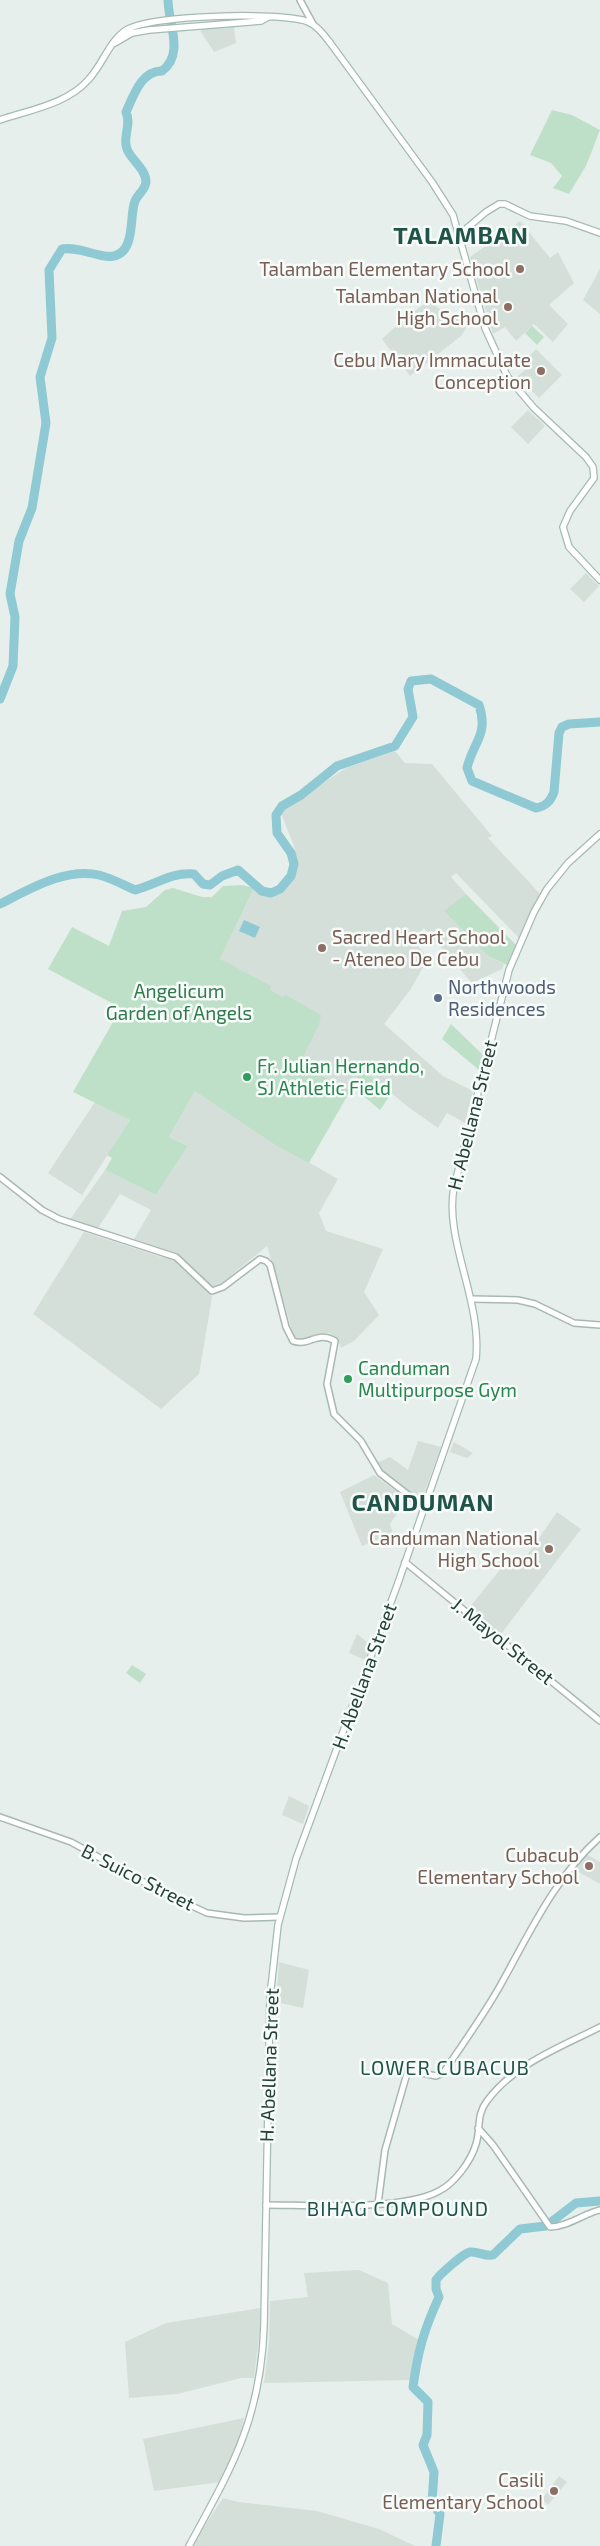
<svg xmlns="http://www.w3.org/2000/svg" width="600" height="2546" font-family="'Exo 2',sans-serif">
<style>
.built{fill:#d4dfda}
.green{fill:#bfe0c8}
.water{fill:#8ec9d4}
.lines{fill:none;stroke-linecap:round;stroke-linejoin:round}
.river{stroke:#8ec9d4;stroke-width:9}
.tertiary-casing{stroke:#a8b8b2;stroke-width:8}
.secondary-casing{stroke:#a4bbb3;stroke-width:8}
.tertiary{stroke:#fff;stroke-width:5}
.secondary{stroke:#fff;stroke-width:5.5}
.education-dot{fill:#8d6e63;stroke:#f7fbf9;stroke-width:2}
.service-dot{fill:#5c6f8a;stroke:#f7fbf9;stroke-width:2}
.leisure-dot{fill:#2e9e5b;stroke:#f7fbf9;stroke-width:2}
.labels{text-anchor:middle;stroke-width:5;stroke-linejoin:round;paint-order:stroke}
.education-label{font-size:19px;fill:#785e54;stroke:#f7fbf9;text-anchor:end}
.service-label{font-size:19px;fill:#4e5e75;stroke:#f7fbf9;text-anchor:start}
.park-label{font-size:19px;fill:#2d7a4b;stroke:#f7fbf9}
.leisure-label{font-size:19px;fill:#27864d;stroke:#f7fbf9;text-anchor:start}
.street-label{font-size:19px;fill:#24423a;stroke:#f7fbf9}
.neighbourhood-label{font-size:20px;letter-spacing:1px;fill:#1f5548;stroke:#f7fbf9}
.district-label{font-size:24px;font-weight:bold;letter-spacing:1px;fill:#1f5548;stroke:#f7fbf9}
</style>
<rect width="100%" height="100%" fill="#e6efeb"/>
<!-- built -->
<path class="built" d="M234,26L236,43L214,52L198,27Z
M520,221L550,258L558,252L574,283L549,305L568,324L553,342L534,324L516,341L505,327L493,334L482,298L470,257Z
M600,269V314L583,300Z
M430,300L450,319L460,315L467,327L461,336L410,376L382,339L406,317Z
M536,349L562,375L539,398L517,377L528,367L523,362Z
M528,410L545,426L528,444L511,427Z
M586,573L599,586L584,602L570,589Z
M395,751L405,763L432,764L492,836L488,838L541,895L534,905L519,938L456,873L451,877L466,894L445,912L488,956L504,964L502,969L472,983L424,928L412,939L428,958L411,989L384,1024L443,1076L473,1091L465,1123L447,1113L438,1128L408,1107L361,1067L350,1091L300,1063L263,1136L338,1179L319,1213L326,1231L383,1249L364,1292L379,1315L354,1341L341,1348L338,1339L330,1333H320L304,1339L294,1337L267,1246L223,1282L211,1287L177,1253L134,1239L151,1210L120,1194L98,1228L69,1221L105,1170L156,1195L188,1146L169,1137L195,1091L220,959L254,888L271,896L279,892L297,865L294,846L281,813L286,807L346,768Z
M95,1102L130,1120L82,1195L48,1173Z
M84,1232L161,1257L174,1258L187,1268L212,1297L199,1374L161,1409L33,1314Z
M418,1441L441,1447L421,1502L393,1482L376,1463L390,1457L408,1470Z
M454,1442L473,1453L467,1458L450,1452Z
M374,1475L407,1499L390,1524L393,1533L362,1546L340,1492Z
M557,1512L581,1529L501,1634L468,1609L508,1560L518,1568Z
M357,1634L367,1642L371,1641L365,1660L349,1653Z
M289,1796L309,1806L303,1824L282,1815Z
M586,1854L600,1862V1884L575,1870Z
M279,1962L309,1970L303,2008L276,2002Z
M359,2270L388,2283L392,2324L419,2340L411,2380L264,2383L269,2343L270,2301L308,2297L304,2273Z
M260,2308V2330L254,2378H241L177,2394L129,2398L125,2342L166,2323Z
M244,2418L239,2439L220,2482L154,2491L143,2439Z
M559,2476L567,2482L548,2505L542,2499Z
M223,2498L239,2502L317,2511L379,2529L415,2546H191Z"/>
<!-- green -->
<path class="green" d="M552,110L572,115L600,130L586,166L569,194L553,188L562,176L551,163L530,155Z
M532,326L544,337L537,345L525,333Z
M242,885L254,888L220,959L271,986L270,990L282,997L286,995L321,1015L319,1025L300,1063L350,1091L309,1163L277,1146L195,1091L169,1137L188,1146L156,1195L105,1170L112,1158L107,1155L130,1120L73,1092L121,1008L48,969L72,927L109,946L122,911L146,907L165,890L173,888L202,897H212L223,886Z
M466,894L516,945L507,965L488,956L444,911Z
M451,1024L483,1055L479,1070L442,1039Z
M361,1067L391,1094L380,1110L353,1087Z
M132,1665L146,1674L140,1683L126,1673Z"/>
<!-- water -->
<path class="water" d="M244,920L260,927L255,938L239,931Z"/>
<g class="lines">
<!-- river -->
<path class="river" d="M0,699L13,666L15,617L10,594L19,541L32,508L46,423L40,377L52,338L49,270L62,249C81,246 99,259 114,256C136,251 129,216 135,201C138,193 145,191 146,182C146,169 131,160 127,149C122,137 132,125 126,112C134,95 141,71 162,71C185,54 168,23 168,0
M0,904C28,890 66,867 99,875C111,878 124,885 135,890C156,885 170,872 194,874L203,884L210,885L222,876L238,870L262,891L271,893L280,889L291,876L294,864L291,853L277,833L276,815L282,806L301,795L337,766L395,746L413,717L408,689L411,681L431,679L479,705C489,735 473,742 467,768L472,781L536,808C546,806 550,802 554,792L559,733L562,727L569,724L600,722
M436,2546L440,2514L432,2503L434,2472L423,2445L427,2435L428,2402L413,2387C418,2350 424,2330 439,2297L436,2289V2280C440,2274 464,2253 470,2252C478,2251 485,2257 493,2255L520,2229L546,2226L576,2203L600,2201"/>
<!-- tertiary casing -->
<g class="tertiary-casing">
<path id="tertiary" d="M300,0L313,24
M0,1177L42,1210L59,1219L176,1257L212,1291L223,1287L260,1259L266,1261L270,1265L286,1327L293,1341C309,1347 317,1330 335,1341L327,1384L334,1414L361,1441L380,1473L425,1508
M471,1299L518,1300L535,1304L574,1323L600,1325
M405,1562L600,1721
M0,1817L71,1842L160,1891L207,1913L244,1918L279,1917
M478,2128L493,2145L550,2227C567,2227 583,2214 600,2210
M378,2204L385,2150L408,2070L436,2076L443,2073C463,2044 483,2016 500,1986C529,1934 555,1877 600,1837
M266,2205C309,2205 403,2211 439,2191C455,2183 471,2161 476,2144C481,2128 476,2115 487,2101C514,2064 561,2047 600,2027"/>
</g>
<!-- secondary casing -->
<g class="secondary-casing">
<path id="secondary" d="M115,43L132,33L149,30L261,21L268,17
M0,120C29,110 68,104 89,79C103,64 110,39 128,29C155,15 277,12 306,21C317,25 324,35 331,44L432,182L453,215L485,328L507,376L534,408L586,457L593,467L594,478L570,511L563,527L569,547L600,580
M460,234L486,212L499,204H505L530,216L566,221L600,233
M189,2546C232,2467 261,2419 264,2325L270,1997L278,1925L296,1859L398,1583L476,1359C482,1300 444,1240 454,1187L509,970L534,912L547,889L568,863L600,834"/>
</g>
<!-- tertiary -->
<use href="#tertiary" class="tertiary"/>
<!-- secondary -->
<use href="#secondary" class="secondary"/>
</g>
<!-- markers -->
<g class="education-dot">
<circle cx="520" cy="269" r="5"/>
<circle cx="508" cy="307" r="5"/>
<circle cx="541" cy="371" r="5"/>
<circle cx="322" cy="948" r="5"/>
<circle cx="549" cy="1549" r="5"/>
<circle cx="589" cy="1866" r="5"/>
<circle cx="554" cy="2491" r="5"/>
</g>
<circle class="service-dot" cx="438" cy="998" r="5"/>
<g class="leisure-dot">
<circle cx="247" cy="1077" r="5"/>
<circle cx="348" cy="1379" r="5"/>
</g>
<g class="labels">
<!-- education labels -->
<g class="education-label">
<text x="510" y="276">Talamban Elementary School</text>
<text x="498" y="303">Talamban National<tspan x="498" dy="22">High School</tspan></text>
<text x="531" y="367">Cebu Mary Immaculate<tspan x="531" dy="22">Conception</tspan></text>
<text x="332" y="944" text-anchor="start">Sacred Heart School<tspan x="332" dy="22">- Ateneo De Cebu</tspan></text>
<text x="539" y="1545">Canduman National<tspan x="539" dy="22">High School</tspan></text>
<text x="579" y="1862">Cubacub<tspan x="579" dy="22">Elementary School</tspan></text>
<text x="544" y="2487">Casili<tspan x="544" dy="22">Elementary School</tspan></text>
</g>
<!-- service labels -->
<g class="service-label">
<text x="448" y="994">Northwoods<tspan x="448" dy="22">Residences</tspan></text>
</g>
<!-- park labels -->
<g class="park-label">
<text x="179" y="998">Angelicum<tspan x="179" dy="22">Garden of Angels</tspan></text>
</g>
<!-- leisure labels -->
<g class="leisure-label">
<text x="257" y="1073">Fr. Julian Hernando,<tspan x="257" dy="22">SJ Athletic Field</tspan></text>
<text x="358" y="1375">Canduman<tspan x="358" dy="22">Multipurpose Gym</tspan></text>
</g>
<!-- street labels -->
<g class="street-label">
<text transform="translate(472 1115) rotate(-76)" y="7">H. Abellana Street</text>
<text transform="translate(503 1641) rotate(39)" y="7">J. Mayol Street</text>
<text transform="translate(364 1676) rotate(-70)" y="7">H. Abellana Street</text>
<text transform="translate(138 1877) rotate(27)" y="7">B. Suico Street</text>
<text transform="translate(269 2065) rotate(-88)" y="7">H. Abellana Street</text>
</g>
<!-- neighbourhood labels -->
<g class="neighbourhood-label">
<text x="445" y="2075">LOWER CUBACUB</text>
<text x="398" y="2216">BIHAG COMPOUND</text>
</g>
<!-- district labels -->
<g class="district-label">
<text x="461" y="244">TALAMBAN</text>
<text x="423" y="1511">CANDUMAN</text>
</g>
</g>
</svg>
